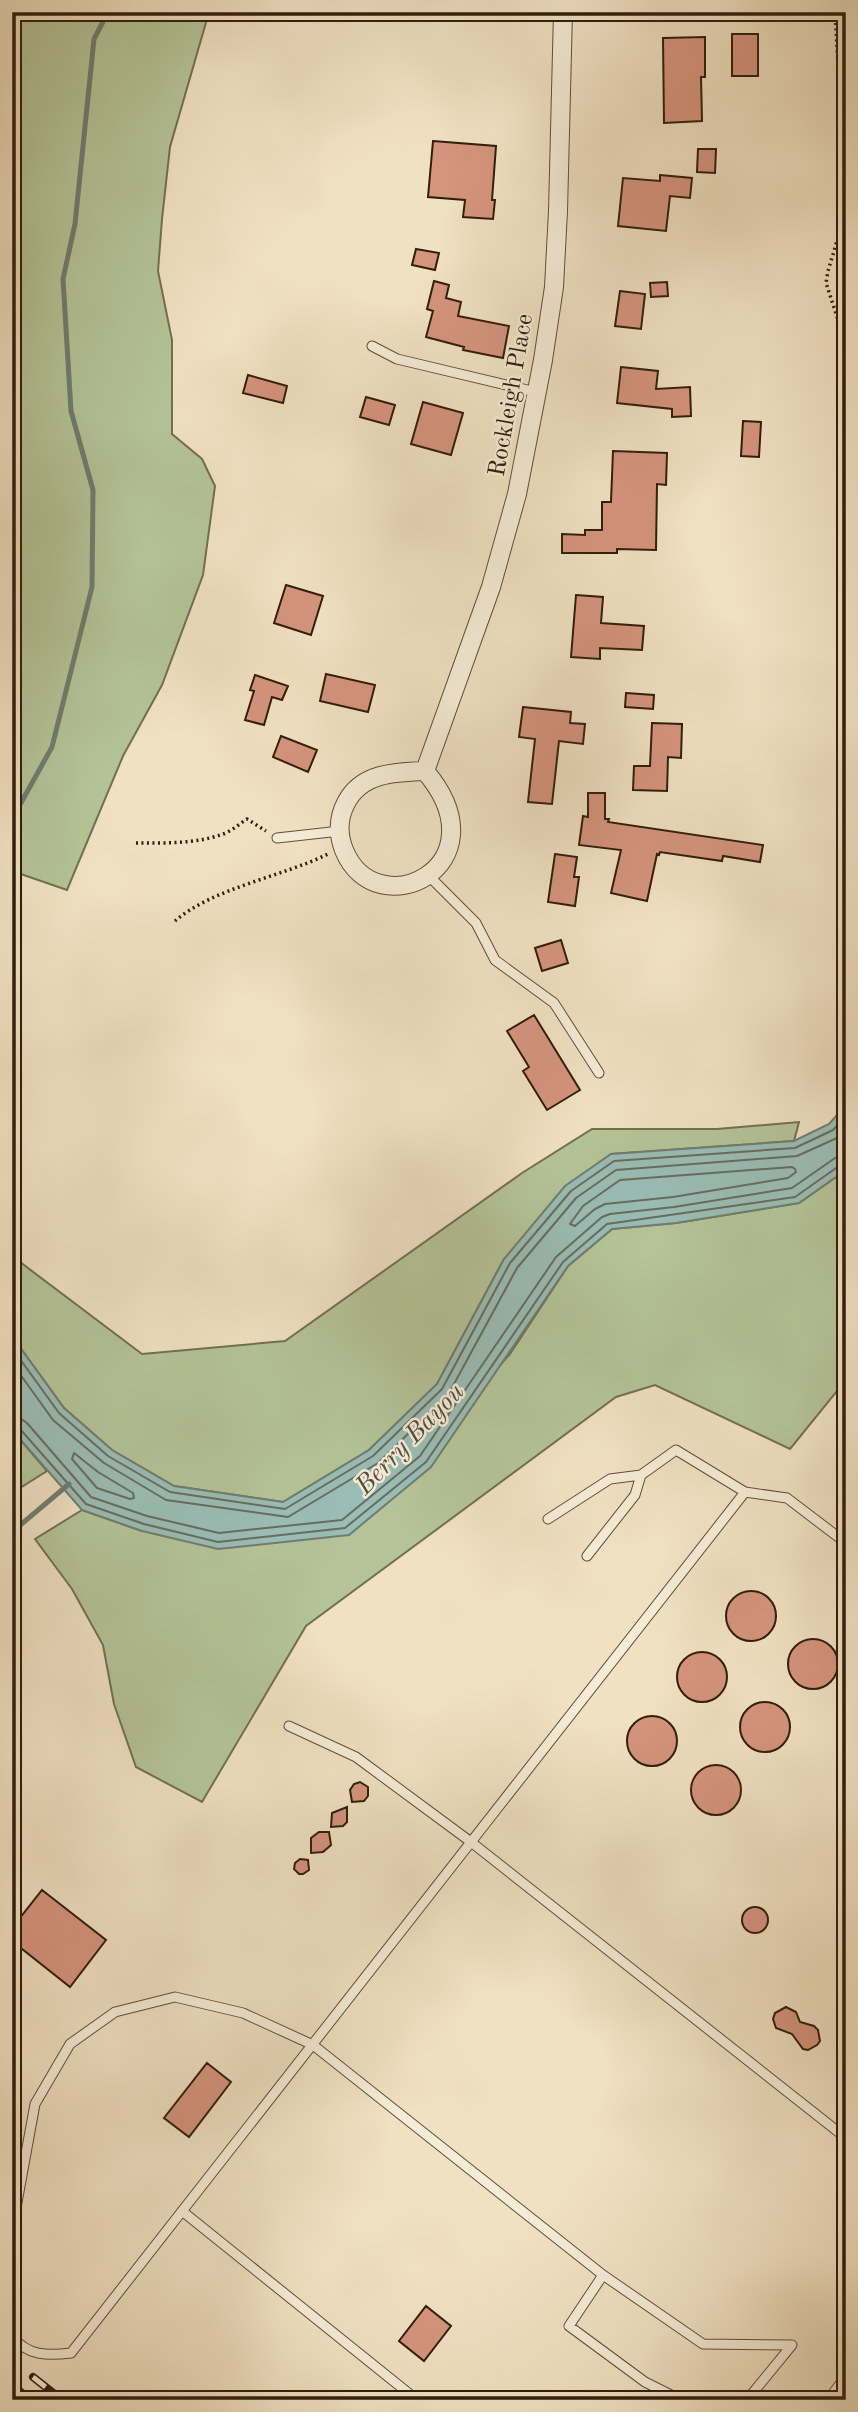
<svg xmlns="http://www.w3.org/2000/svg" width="858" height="2412" font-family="'Old Standard TT',serif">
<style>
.green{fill:#b4c498;stroke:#727052;stroke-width:2}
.water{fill:#9abdb5;stroke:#707d71;stroke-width:2}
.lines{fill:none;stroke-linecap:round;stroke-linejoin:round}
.shore{stroke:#666d60;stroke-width:2}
.stream{stroke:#707d71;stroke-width:5}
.building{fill:#d5947d;stroke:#311d0c;stroke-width:2}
.service-casing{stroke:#614e3a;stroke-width:11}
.minor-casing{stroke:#614e3a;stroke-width:20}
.path{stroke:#311d0c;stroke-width:3.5;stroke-dasharray:2 3.5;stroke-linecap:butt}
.service{stroke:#f5ecd7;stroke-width:9}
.minor{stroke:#f5ecd7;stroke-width:18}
.rail-casing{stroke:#311d0c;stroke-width:8}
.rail{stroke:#f5ecd7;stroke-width:5;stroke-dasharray:16;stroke-linecap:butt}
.labels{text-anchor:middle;stroke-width:5;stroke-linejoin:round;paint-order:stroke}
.street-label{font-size:24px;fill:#311d0c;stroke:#f5ecd7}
.water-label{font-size:26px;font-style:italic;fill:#504d3f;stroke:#f5ecd7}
</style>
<rect width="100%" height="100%" fill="#f0e1c2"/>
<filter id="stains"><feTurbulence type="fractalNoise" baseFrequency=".00286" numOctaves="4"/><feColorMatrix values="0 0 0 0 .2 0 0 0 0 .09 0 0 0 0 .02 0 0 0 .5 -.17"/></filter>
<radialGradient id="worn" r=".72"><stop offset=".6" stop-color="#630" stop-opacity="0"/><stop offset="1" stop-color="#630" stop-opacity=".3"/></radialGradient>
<!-- green -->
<path class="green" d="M12,12H209L170,147L162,219L158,271L172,340V434L202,459L215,486L203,575L162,685L123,756L67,890L12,871Z
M799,1122L794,1141L611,1154L504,1259L437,1384L369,1450L283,1502L174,1486L112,1450L64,1408L14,1339L20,1262L142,1354L285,1341L522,1173L592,1129H717Z
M846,1170V1380L790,1449L655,1385L616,1397L306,1626L202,1802L136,1767L114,1704L103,1645L72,1589L35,1539L82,1510L142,1531L349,1535L510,1354L568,1266L612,1229L676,1223L799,1203Z
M12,1430L47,1471L12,1493Z"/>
<!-- water -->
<path class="water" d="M846,1105V1170L799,1203L676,1223L612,1229L568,1266L431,1467L349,1535L218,1549L142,1531L82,1510L12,1430V1332L14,1339L64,1408L112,1450L174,1486L283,1502L369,1450L437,1384L504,1259L565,1186L611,1154L794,1141L829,1124Z"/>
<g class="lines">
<!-- shore -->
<path class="shore" d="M792,1167L795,1169L796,1172L788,1178L673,1197L605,1204L595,1209L575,1226L570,1224L583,1206L620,1180Z
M12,1348L59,1413L108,1456L170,1492L285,1509L373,1456L442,1389L510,1263L571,1191L614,1161L795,1148L833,1130L846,1116
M12,1363L53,1420L104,1463L166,1500L288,1517L378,1463L448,1395L517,1268L576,1198L616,1170L797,1156L837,1138L846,1129
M12,1418H20L27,1423L91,1497L147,1516L219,1533L342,1520L420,1456L556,1257L602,1217L610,1214L674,1207L792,1188L835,1158L846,1156
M12,1426L20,1429L86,1504L144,1524L218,1542L345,1528L426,1462L563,1262L607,1224L795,1197L839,1166L846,1164
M74,1453L98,1472L133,1493L134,1498L130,1499L97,1488L72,1459Z"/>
<!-- stream -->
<path class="stream" d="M12,819L52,747L92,587L93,490L71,411L63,279L75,224L94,39L108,12
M12,1532L69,1484"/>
</g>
<!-- building -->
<path class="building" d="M732,34H758V76H732Z
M705,37V77H701L702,121L664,123L663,38Z
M433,141L496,146L492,200H495L493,219L463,217L465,200L428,197Z
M698,149H716L715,173L697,172Z
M660,175L692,178L690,198L670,196L666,231L618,226L623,178L660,181Z
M416,249L439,253L435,270L412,265Z
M434,281L449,285L446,298L461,302L458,316L509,326L503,358L463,350L464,347L426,337L433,311L427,309Z
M667,282L668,296L651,297L650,283Z
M620,291L645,294L641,329L615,326Z
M621,367L658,371L656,389L690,387L691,416L672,417V409L617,403Z
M248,375L287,386L283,403L243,393Z
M366,397L395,405L389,425L360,417Z
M423,402L463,413L451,455L411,444Z
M743,421L761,422L759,457L741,456Z
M613,451L667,453L666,485L657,484L656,550L617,549V553H562V534L585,535V530H602V502H611Z
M286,585L323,596L311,635L274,623Z
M576,595L603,597L601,623L644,626L642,650L600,648V659L571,657Z
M326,674L375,685L368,712L320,701Z
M255,675L288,686L282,700L272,697L264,725L245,720L254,691L250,690Z
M626,693L654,695L653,709L625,707Z
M523,707L571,712L570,723L585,724L583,744L559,741L552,804L528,802L535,739L519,737Z
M652,723L682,724L681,758L668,757L667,791L633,790L634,766H650Z
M281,736L317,750L308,772L273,757Z
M588,793H605V819H609L608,822L763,845L760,862L723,856L722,861L660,852L659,855L657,854L647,901L611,893L621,850L579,845L583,816L588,817Z
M555,854L577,857L574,877H579L575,906L548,902Z
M561,940L568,963L542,971L535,948Z
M534,1015L580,1090L547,1110L523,1071L529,1067L507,1031Z
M726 1616a25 25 0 1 1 50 0a25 25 0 1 1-50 0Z
M788 1664a25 25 0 1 1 50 0a25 25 0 1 1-50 0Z
M677 1677a25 25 0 1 1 50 0a25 25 0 1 1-50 0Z
M740 1727a25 25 0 1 1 50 0a25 25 0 1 1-50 0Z
M627 1741a25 25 0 1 1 50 0a25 25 0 1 1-50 0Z
M691 1790a25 25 0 1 1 50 0a25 25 0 1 1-50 0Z
M360,1782L368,1787V1796L364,1801L352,1802L350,1790L354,1784Z
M347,1807V1822L343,1826L331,1827L332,1813Z
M319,1832H329L331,1845L323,1852L311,1853V1838Z
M300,1859L308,1860L309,1870L303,1874H299L294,1869L295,1863Z
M42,1890L106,1940L70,1987L12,1941V1928Z
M742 1920a13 13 0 1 1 26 0a13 13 0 1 1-26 0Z
M786,2007L796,2012L800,2022L814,2026L818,2030L820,2041L817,2045L808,2050L803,2049L792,2034L776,2028L773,2019L775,2013Z
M207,2063L231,2082L189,2137L164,2118Z
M426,2306L451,2326L424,2361L399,2341Z"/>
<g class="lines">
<!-- service casing -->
<g class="service-casing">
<path id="service" d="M372,346L397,359L536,392
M277,838L340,831
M428,875L476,923L495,960L554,1003L599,1073
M548,1519L610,1479L641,1475
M587,1556L635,1495L641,1475L676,1450L745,1492
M289,1726L356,1757L471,1842L846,2138
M182,2211L417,2400
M12,2230L35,2104L70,2044L115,2012L175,1997L243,2013L313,2045L603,2275L703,2344L792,2345L747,2400
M603,2275L569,2326L645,2382L681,2400
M12,2336C27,2356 48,2356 71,2353L745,1492L787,1498L846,1543
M828,2400L846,2376"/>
</g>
<!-- minor casing -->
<g class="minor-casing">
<path id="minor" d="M425,771L491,587L517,494L543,360L554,287L558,211L563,12
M425,771C506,866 376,929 344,850C338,835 338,818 346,803C361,773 395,772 425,771Z"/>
</g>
<!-- path -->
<path class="path" d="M835,12L846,201
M846,211L828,271L826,283L846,344
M136,843C165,843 196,844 223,834C232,831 239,824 247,819L266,831
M175,921C213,888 281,877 328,854"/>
<!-- service -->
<use href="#service" class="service"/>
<!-- minor -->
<use href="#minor" class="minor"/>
<!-- rail casing -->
<g class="rail-casing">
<path id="rail" d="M33,2377L62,2400
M21,2392L31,2400"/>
</g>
<!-- rail -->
<use href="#rail" class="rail"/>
</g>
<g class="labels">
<!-- street labels -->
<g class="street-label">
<text transform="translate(510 395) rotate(-80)" y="8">Rockleigh Place</text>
</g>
<!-- water labels -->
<g class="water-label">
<text transform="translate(409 1438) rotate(-46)" y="9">Berry Bayou</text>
</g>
</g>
<!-- margin -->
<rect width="858" height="2412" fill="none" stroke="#f0e1c2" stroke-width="42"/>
<rect x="14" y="14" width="830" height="2384" fill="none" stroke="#311d0c" stroke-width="3.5"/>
<rect x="21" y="21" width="816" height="2370" fill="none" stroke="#311d0c" stroke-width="2"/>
<rect width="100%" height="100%" filter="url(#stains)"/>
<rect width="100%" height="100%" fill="url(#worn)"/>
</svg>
